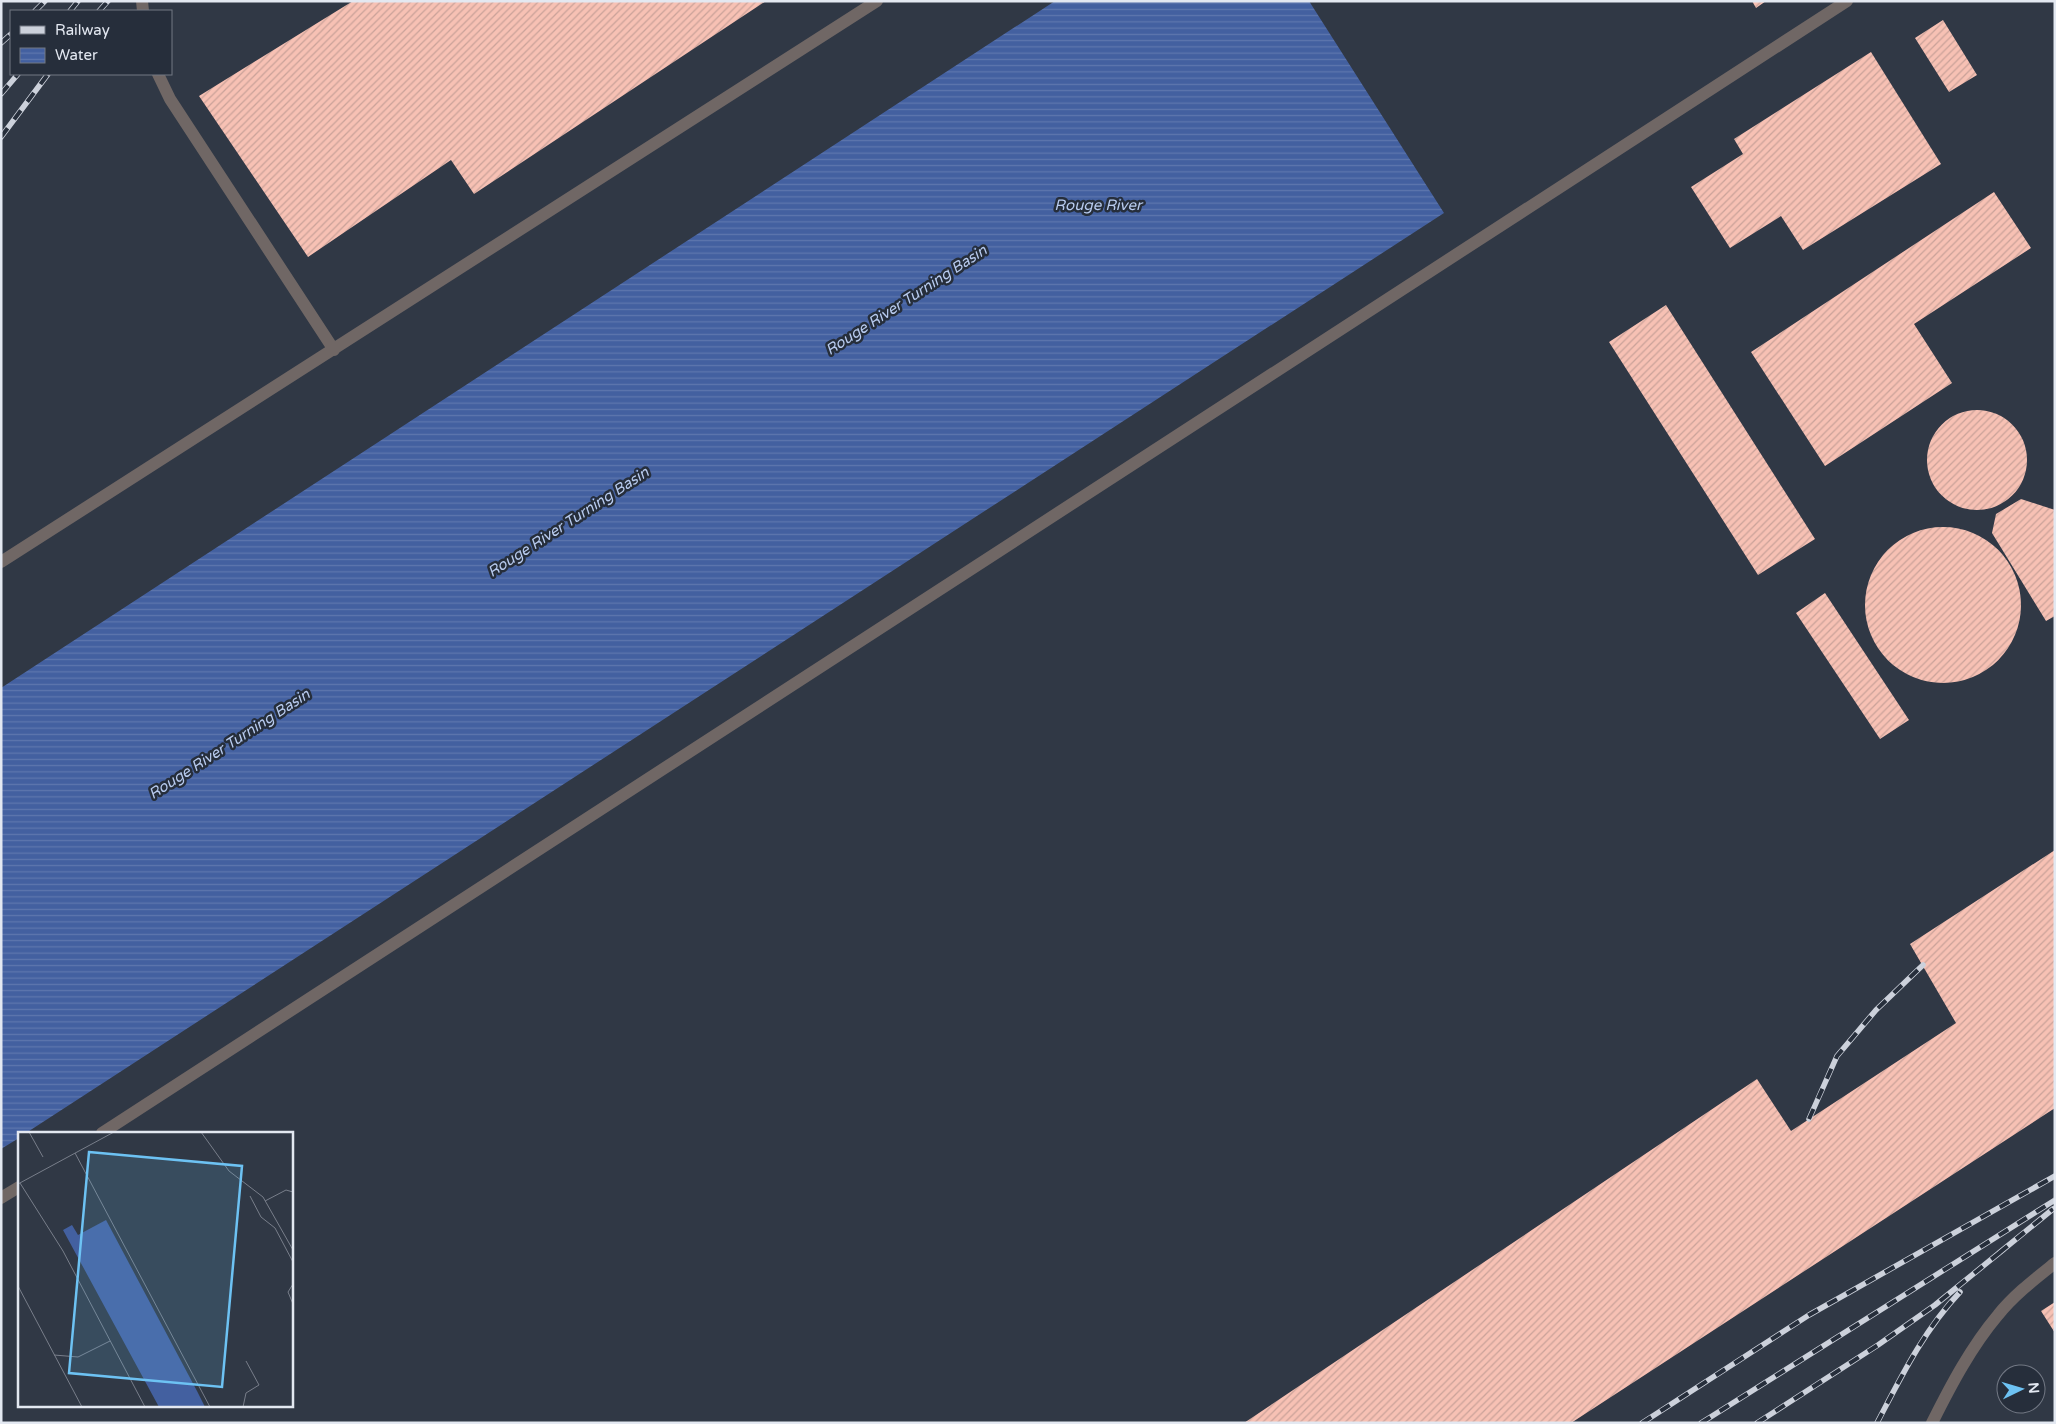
<svg xmlns="http://www.w3.org/2000/svg" width="2056" height="1424" font-family="'Varela Round',sans-serif">
<style>
.water{fill:url(#water-rules)}
.building{fill:url(#building-hatch)}
.lines{fill:none;stroke-linecap:round;stroke-linejoin:round}
.service{stroke:#706765;stroke-width:12}
.rail-casing{stroke:#ccd1db;stroke-width:5.5}
.rail{stroke:#262e3b;stroke-width:4;stroke-dasharray:11;stroke-linecap:butt}
.labels{text-anchor:middle;stroke-width:5;stroke-linejoin:round;paint-order:stroke}
.water-label{font-size:15px;font-style:italic;fill:#b8cbef;stroke:#262e3b}
.inset-road{fill:none;stroke:#787e8a;stroke-width:1}
.view{fill:#6dc2f3;fill-opacity:0.15;stroke:#6dc2f3;stroke-width:2.5}
.inset-edge{fill:none;stroke:#e3e8f1;stroke-width:2.5}
</style>
<defs>
<pattern id="water-rules" width="6" height="5" patternUnits="userSpaceOnUse" patternTransform="scale(1.25)"><rect width="6" height="5" fill="#4360a0"/><path d="M0 2.5h6" fill="none" stroke="#5e77ae"/></pattern>
<pattern id="building-hatch" width="6" height="6" patternUnits="userSpaceOnUse" patternTransform="scale(1.25)"><rect width="6" height="6" fill="#f7c1b4"/><path d="M-1 1l2-2M0 6l6-6M5 7l2-2" fill="none" stroke="#caa299"/></pattern>
</defs>
<rect width="100%" height="100%" fill="#303845"/>
<!-- water -->
<path class="water" d="M1055,1H1309L1444,213L26,1133H19V1138L1,1149V688Z"/>
<!-- building -->
<path class="building" d="M353,1H766L474,194L451,160L308,257L199,96Z
M1752,1H1766L1756,8Z
M1943,20L1977,75L1949,92L1915,38Z
M1871,52L1941,164L1803,250L1781,216L1730,248L1691,187L1743,154L1734,139Z
M1994,192L2031,248L1914,324L1952,383L1825,466L1751,352Z
M1666,305L1815,539L1758,575L1609,342Z
M1927 460a50 50 0 1 1 100 0a50 50 0 1 1-100 0Z
M2021,499L2055,510V616L2046,621L1992,533L1996,514Z
M1865 605a78 78 0 1 1 156 0a78 78 0 1 1-156 0Z
M1825,593L1909,720L1880,739L1796,613Z
M2055,850V1108L1571,1423H1244L1757,1079L1791,1131L1956,1023L1910,944Z
M2055,1302V1333L2041,1311Z"/>
<g class="lines">
<!-- service -->
<path class="service" d="M142,1L143,11
M158,74L170,99L334,350
M1,562L877,1
M102,1133L1847,1
M1,1198L19,1187
M1932,1423C1951,1385 1971,1347 1998,1315C2014,1295 2035,1279 2055,1263"/>
<!-- rail casing -->
<g class="rail-casing">
<path id="rail" d="M35,11L45,1
M70,11L78,1
M99,11L108,1
M1,43L11,34
M1,94L18,74
M1,137L48,74
M1809,1119L1837,1056L1876,1010L1923,965
M1999,1253L2053,1209
M1642,1423L1809,1315L2055,1176
M1701,1423L2055,1200
M1757,1423L1878,1345L1935,1305L2004,1249
M1877,1423C1901,1377 1924,1330 1960,1292"/>
</g>
<!-- rail -->
<use href="#rail" class="rail"/>
</g>
<g class="labels">
<!-- water labels -->
<g class="water-label">
<text x="1098" y="210">Rouge River</text>
<text transform="translate(906 300) rotate(-33)" y="5">Rouge River Turning Basin</text>
<text transform="translate(568 522) rotate(-33)" y="5">Rouge River Turning Basin</text>
<text transform="translate(229 744) rotate(-33)" y="5">Rouge River Turning Basin</text>
</g>
</g>
<!-- overview -->
<g transform="translate(18 1132)">
<rect width="275" height="275" fill="#303845"/>
<path d="M88,88L179,259L187,275H141L45,98L54,93L60,103Z" fill="#4360a0"/>
<path class="inset-road" d="M11,0L25,25M183,0L211,39L245,65L275,118M57,21L192,275M2,51L45,119L127,275M0,52L96,0M232,64L243,85L257,96L275,130M247,69L268,58L275,60M275,152L270,160L275,172M0,154L64,275M36,223L60,225L92,209M225,275L228,261L241,253L228,229"/>
<path class="view" d="M71,20L224,34L204,255L51,241Z"/>
<rect width="275" height="275" class="inset-edge"/>
</g>
<!-- border -->
<rect width="2056" height="1424" fill="none" stroke="#e3e8f1" stroke-width="5"/>
<!-- legend -->
<rect x="10" y="10" width="162" height="65" fill="#262e3b" stroke="#727884"/>
<rect x="20" y="26" width="25" height="8" fill="#ccd1db" stroke="#727884"/>
<text x="55" y="35" font-size="15" fill="#e3e8f1">Railway</text>
<rect x="20" y="48" width="25" height="15" fill="url(#water-rules)" stroke="#727884"/>
<text x="55" y="60" font-size="15" fill="#e3e8f1">Water</text>
<!-- north arrow -->
<g transform="translate(2021 1389) rotate(85)"><circle r="24" fill="#262e3b" stroke="#727884"/>
<path d="M0-4L9 19L0 12L-9 19Z" fill="#6dc2f3"/>
<text y="-8" font-size="14" font-weight="bold" text-anchor="middle" fill="#e3e8f1">N</text>
</g>
</svg>
